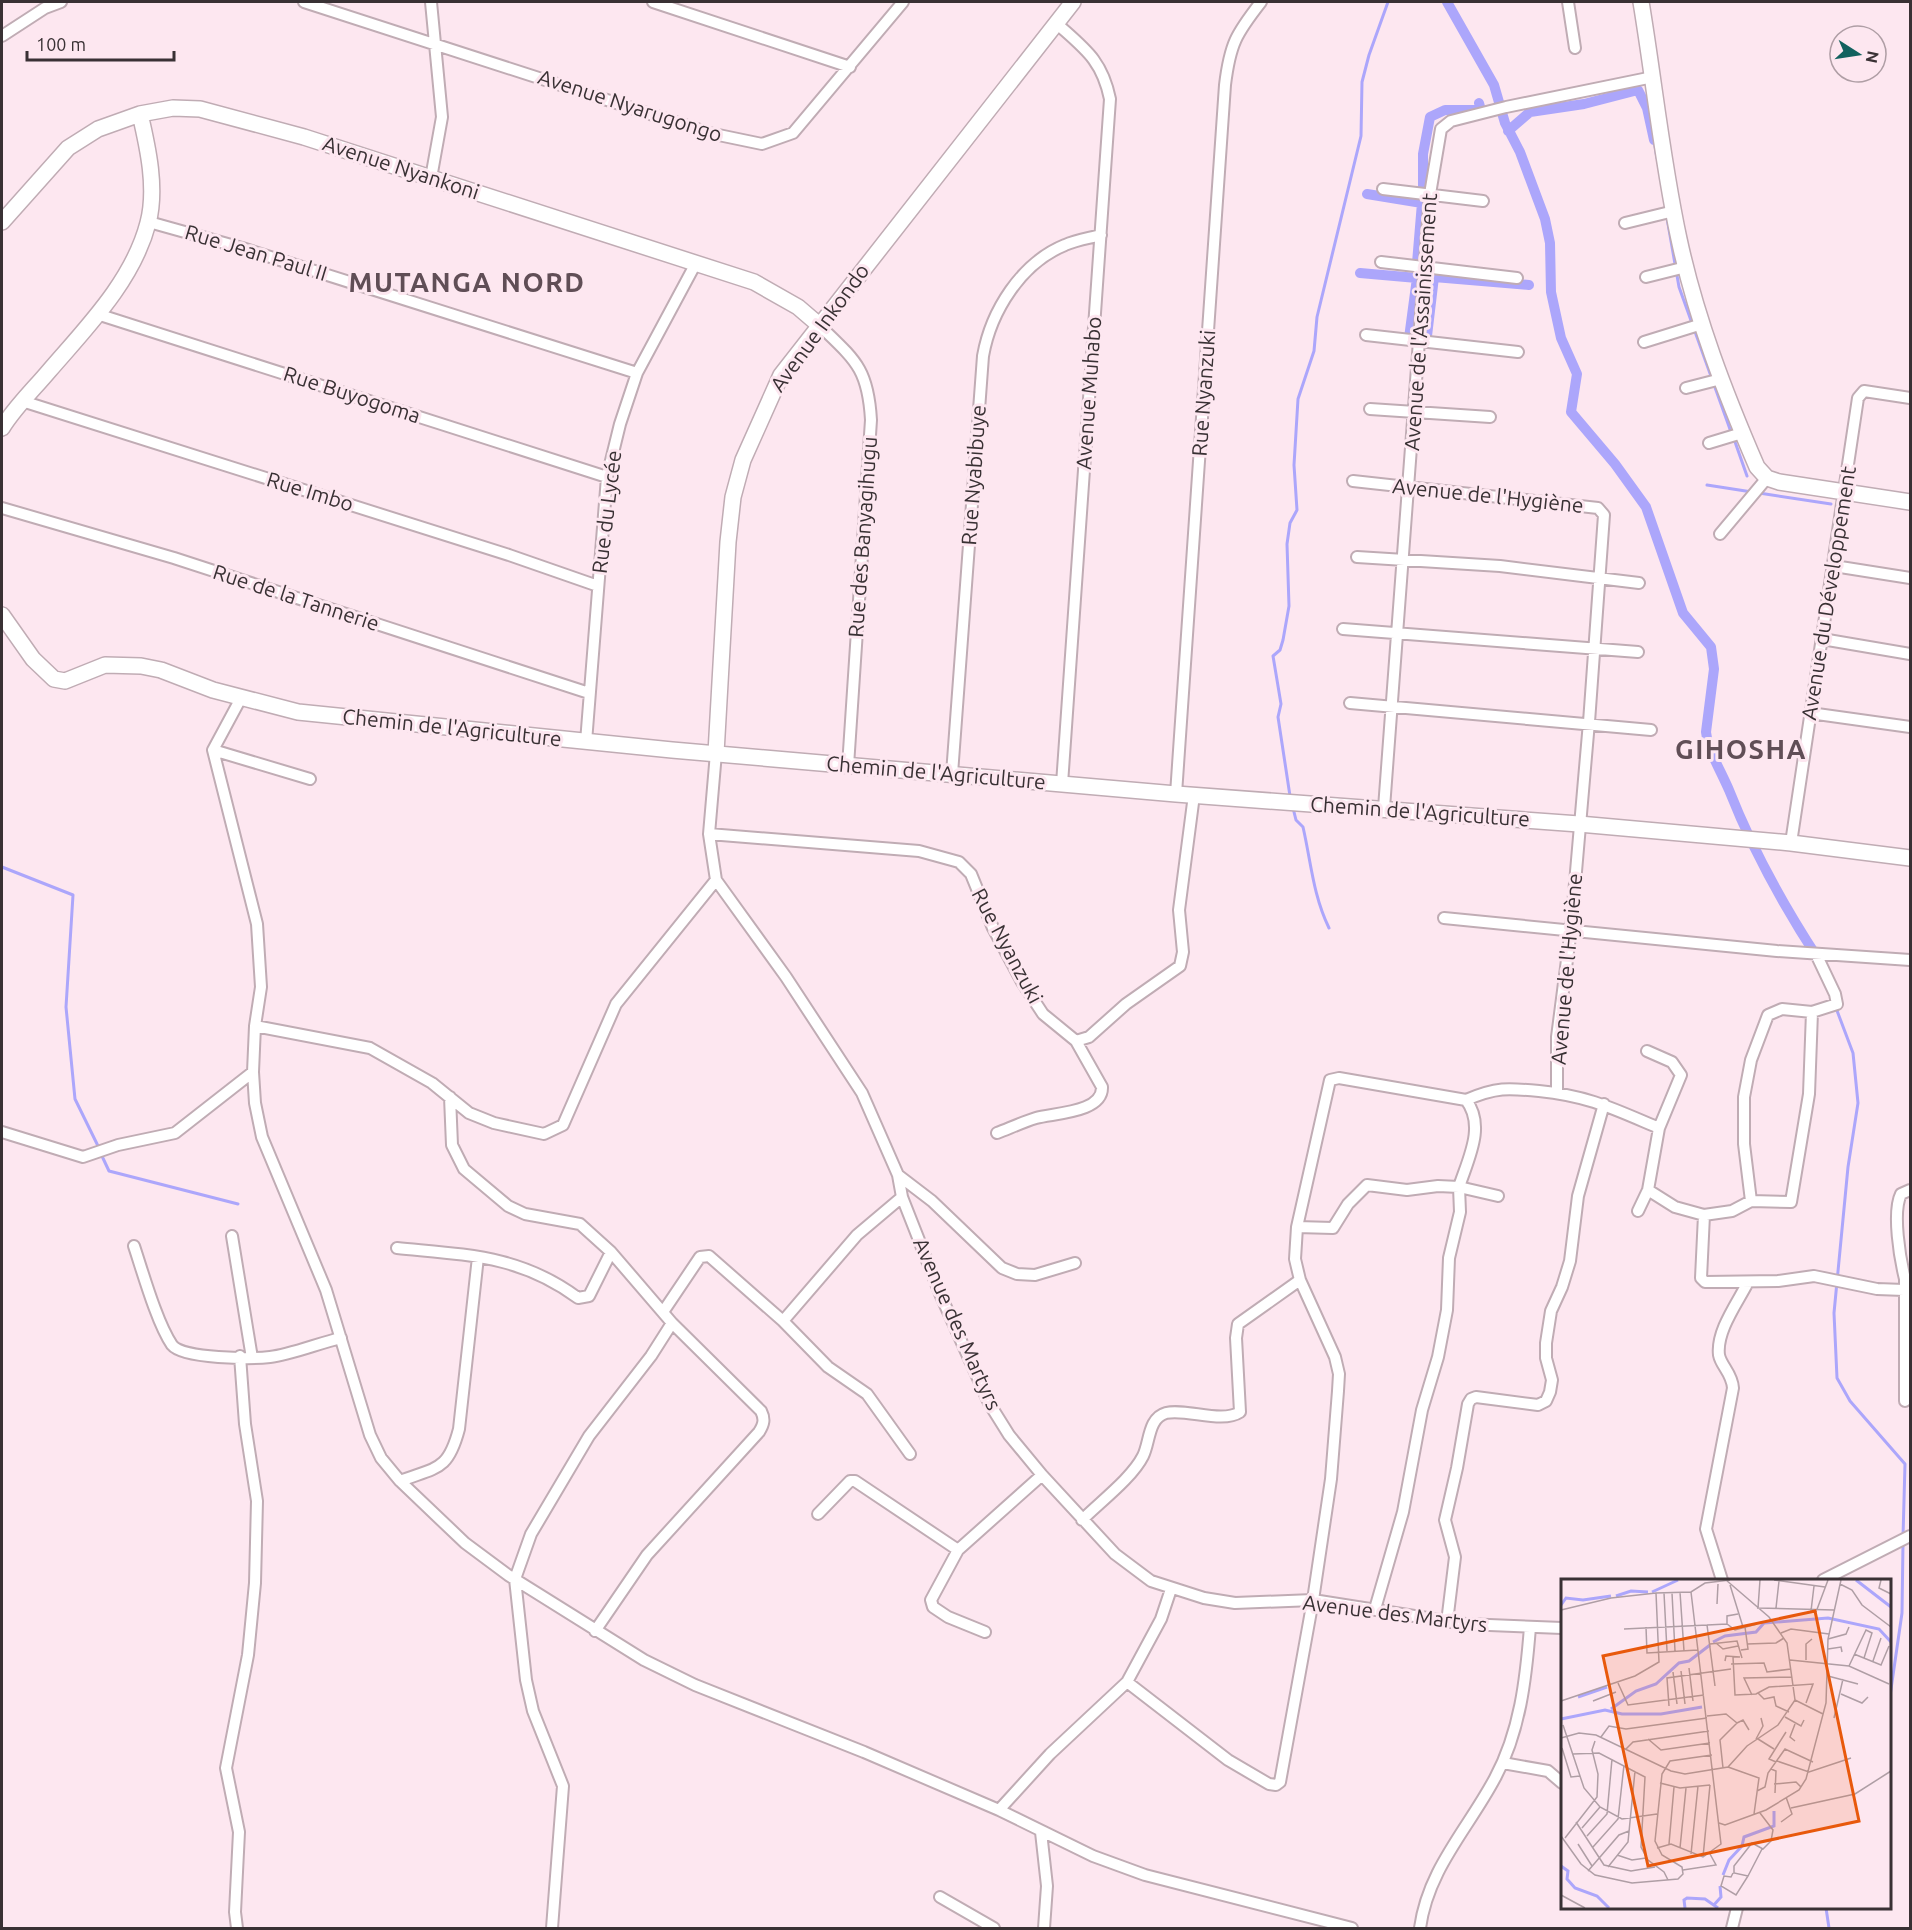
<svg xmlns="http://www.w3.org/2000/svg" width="1912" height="1930" font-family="Ubuntu,sans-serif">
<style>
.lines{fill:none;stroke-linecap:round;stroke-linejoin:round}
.stream{stroke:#aca6fb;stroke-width:3}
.canal{stroke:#aca6fb;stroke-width:10}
.street-casing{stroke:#c0acb4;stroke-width:14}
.secondary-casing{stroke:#c0acb4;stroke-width:18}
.street{stroke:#fff;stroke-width:10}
.secondary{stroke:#fff;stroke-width:15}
.labels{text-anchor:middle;stroke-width:6;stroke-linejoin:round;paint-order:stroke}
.street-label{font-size:21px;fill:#393134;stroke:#fde7f0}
.district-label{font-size:27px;font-weight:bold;letter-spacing:1.5px;fill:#604e56;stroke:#fde7f0}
.inset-river{fill:none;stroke:#aca6fb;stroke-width:3}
.inset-road{fill:none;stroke:#af9ea5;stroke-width:1.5}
.view{fill:#e8590c;fill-opacity:0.15;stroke:#e8590c;stroke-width:3}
.inset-edge{fill:none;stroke:#393134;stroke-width:3}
</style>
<rect width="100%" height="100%" fill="#fde7f0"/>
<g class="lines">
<!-- stream -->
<path class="stream" d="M1654,140L1657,158
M1667,218L1679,287L1731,432
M1734,439L1747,476
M1707,485L1752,492
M1759,493L1831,504
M1290,796L1278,717L1281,704L1273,656L1280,650L1283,640L1289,606L1287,544L1290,523L1297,510L1294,465L1298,399L1314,351L1317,317L1361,136L1362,82L1369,55L1388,2
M1293,808L1296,820L1303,827C1311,862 1313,895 1329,928
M2,867L73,895L66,1007L75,1099L99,1148
M1836,1008L1853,1053L1858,1103L1848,1167L1834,1313L1837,1378L1850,1401L1905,1464L1903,1537
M101,1154L109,1171L238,1204
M1890,1696L1902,1613L1903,1543
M1826,1908L1829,1928"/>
<!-- canal -->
<path class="canal" d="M1447,2L1494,85L1505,123L1520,152L1545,219L1550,243L1551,292L1561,338L1577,374L1571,412L1615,464L1646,507L1683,613L1711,647L1714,669L1706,732L1708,744C1714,760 1722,774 1729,790C1753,851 1783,905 1819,960
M1508,131L1530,112L1584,104L1638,90L1647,108L1654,140
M1423,189V154L1430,117L1445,110H1481L1479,103
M1367,194L1422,203L1417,263
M1360,273L1417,278L1409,338
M1427,336L1434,277L1529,285"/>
<!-- street casing -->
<g class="street-casing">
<path id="street" d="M304,2L709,133L762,144L793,133L903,2
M653,2L850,67
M1568,2L1575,48
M1056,23C1085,49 1102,60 1110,99L1062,784
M2,36L45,8L61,2
M431,178L442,117L431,2
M1383,189L1483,201
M149,222L242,248L637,373
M1625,223L1674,211
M1381,262L1517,278
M1646,277L1686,267
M97,314L607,477
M819,325C855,360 868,368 871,420L848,766
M1366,335L1518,352
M1644,342L1702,324
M1686,388L1721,379
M22,401L509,555L598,586
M1370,409L1490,417
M1709,443L1742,433
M1353,481L1598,508L1604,515L1589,722L1571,929L1557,1037V1092
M2,508L174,558L589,693
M1720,534L1767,478
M1357,557L1500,566L1639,583
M1834,566L1910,578
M1343,629L1638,652
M1822,639L1910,654
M241,698L213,750L257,924L261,987L255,1026L253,1072L255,1103L262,1137L326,1290L370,1435L381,1458L400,1481L465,1543L508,1575L644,1660L695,1685L864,1752L999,1810L1093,1856L1145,1875L1352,1928
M1350,703L1651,730
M1810,713L1910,727
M586,742L607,477L620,424L637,373L696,263
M213,750L310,779
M716,753L709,834L716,880L786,977L862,1093L898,1175L902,1197L941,1296L989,1403L1009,1435L1042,1475L1115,1554L1151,1581L1204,1598L1235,1603L1313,1600L1465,1624L1562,1628
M952,774L983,356C991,311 1021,263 1065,245C1076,240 1090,238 1101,235
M1176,794L1225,85C1230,44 1236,34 1261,2
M1384,808L1430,194L1441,129L1451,121L1506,107L1653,77
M709,834L919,851L959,862L971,874L993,928L1022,982L1043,1014L1076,1041L1102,1087C1103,1113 1053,1113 1036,1118C1023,1122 1010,1128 997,1133
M1791,843L1858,398L1864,391L1910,398
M1444,918L1777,951L1910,960
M255,1026L370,1048L432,1083L469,1113L494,1123L544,1134L563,1125L616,1004L716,880
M1076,1041L1089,1037L1126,1004L1180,966L1183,952L1179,910L1194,795
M1647,1051L1672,1062L1681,1075L1659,1128L1648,1190
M450,1097L452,1145L464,1169L508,1206L525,1214L580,1224L611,1252L672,1323L761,1411C765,1419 764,1424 759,1432L647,1555L595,1631
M1466,1100C1496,1087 1508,1088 1539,1091C1589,1096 1614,1109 1659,1128
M2,1132L83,1157L118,1145L175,1133L253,1072
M898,1175L932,1201L1002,1268L1017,1274L1035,1275L1075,1263
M1751,1201L1744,1144V1097L1751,1060L1768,1015L1782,1009L1812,1012L1837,1004L1835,994L1816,954
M1638,1211L1648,1190L1675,1207L1704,1215L1732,1211L1751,1201L1791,1202L1809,1094L1812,1012
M1704,1215L1701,1278L1705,1282L1778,1281L1814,1276L1877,1289L1904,1290
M1297,1227L1333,1228L1348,1204L1367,1185L1407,1190L1438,1186L1459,1187L1460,1212L1449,1258L1447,1310L1438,1357L1422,1410L1403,1512L1375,1609
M232,1236L252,1358
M134,1246C143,1273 157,1323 172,1345C183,1359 252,1359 270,1357C290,1355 319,1343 341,1338
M397,1248C467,1255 520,1255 578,1298L589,1296L611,1252
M663,1312L700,1257L709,1256L783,1321L828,1367L867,1394L910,1454
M783,1321L857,1235L902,1197
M1905,1401V1279C1900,1259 1892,1212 1901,1194L1910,1190
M400,1481C437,1467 448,1471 459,1429L478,1257
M818,1514L850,1481H855L958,1550
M1082,1520C1100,1502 1132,1478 1143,1456C1150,1442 1148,1418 1166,1413C1186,1408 1222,1424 1240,1412L1236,1338L1238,1324L1300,1280
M1722,1580L1706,1529L1733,1388C1732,1373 1721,1366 1719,1355C1716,1331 1738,1302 1748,1282
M1823,1580L1910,1536
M1447,1622L1455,1557L1445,1520L1457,1468L1468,1404L1471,1399L1476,1397L1538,1405L1546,1401L1550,1392L1552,1380L1546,1358V1343L1551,1311L1562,1287L1570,1261L1578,1196L1604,1104
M985,1632L948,1617L933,1607L931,1600L958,1550L1042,1475
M1127,1682L1228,1760L1269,1784L1276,1785L1280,1782L1313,1600L1331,1479L1338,1391L1339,1374L1335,1357L1300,1280L1295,1259L1297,1227L1330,1080L1339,1078L1466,1100C1486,1126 1468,1159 1459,1187L1498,1196
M1503,1763L1548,1771L1562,1783
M999,1810L1050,1754L1127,1682L1161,1619L1171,1589
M1041,1832L1047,1886L1044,1928
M940,1897L994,1928
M237,1928L235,1912L239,1832L226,1768L248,1655L255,1583L257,1501L245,1424L240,1356
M552,1928L563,1786L533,1711L526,1680L515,1579L531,1534L589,1436L651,1356L672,1323
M1420,1928C1428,1869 1468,1829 1495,1778C1520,1732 1526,1679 1530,1627
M1732,1928L1737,1908"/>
</g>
<!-- secondary casing -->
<g class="secondary-casing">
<path id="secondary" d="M1641,2C1654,80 1662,161 1679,239C1696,318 1725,393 1757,467L1767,478L1779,482L1910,502
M2,222L68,148L98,129L140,114L173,108L200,109L304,137L754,282L798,307L819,325
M2,428C15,407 33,390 49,371C86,328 133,281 148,223C157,189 148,148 140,114
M2,615L33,659L54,679L65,681L105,665L141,666L161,670L213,690L298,712L672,750L1176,794L1579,824L1791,843L1910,858
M716,753L728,542L733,497L743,460L781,375L1073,2"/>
</g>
<!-- street -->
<use href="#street" class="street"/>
<!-- secondary -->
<use href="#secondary" class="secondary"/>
</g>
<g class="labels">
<!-- street labels -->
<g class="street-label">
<text transform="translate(630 106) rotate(18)" y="7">Avenue Nyarugongo</text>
<text transform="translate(401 168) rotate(18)" y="7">Avenue Nyankoni</text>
<text transform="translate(256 253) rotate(17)" y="7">Rue Jean Paul II</text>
<text transform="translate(1421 322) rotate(-86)" y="7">Avenue de l'Assainissement</text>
<text transform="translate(820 328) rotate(-54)" y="7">Avenue Inkondo</text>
<text transform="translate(1089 393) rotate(-86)" y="7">Avenue Muhabo</text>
<text transform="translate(1204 393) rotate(-86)" y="7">Rue Nyanzuki</text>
<text transform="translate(352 395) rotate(18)" y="7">Rue Buyogoma</text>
<text transform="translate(974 475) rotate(-86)" y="7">Rue Nyabibuye</text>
<text transform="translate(310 492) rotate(17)" y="7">Rue Imbo</text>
<text transform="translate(1488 496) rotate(6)" y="7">Avenue de l'Hygiène</text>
<text transform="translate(607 512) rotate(-83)" y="7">Rue du Lycée</text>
<text transform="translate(863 537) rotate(-86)" y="7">Rue des Banyagihugu</text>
<text transform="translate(1829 593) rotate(-81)" y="7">Avenue du Développement</text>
<text transform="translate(296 598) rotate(18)" y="7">Rue de la Tannerie</text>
<text transform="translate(452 728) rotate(6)" y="7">Chemin de l'Agriculture</text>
<text transform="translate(936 773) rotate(5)" y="7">Chemin de l'Agriculture</text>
<text transform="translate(1420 812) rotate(4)" y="7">Chemin de l'Agriculture</text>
<text transform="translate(1007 946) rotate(62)" y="7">Rue Nyanzuki</text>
<text transform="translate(1567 969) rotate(-85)" y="7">Avenue de l'Hygiène</text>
<text transform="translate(957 1324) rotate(66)" y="7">Avenue des Martyrs</text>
<text transform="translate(1395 1614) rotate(7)" y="7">Avenue des Martyrs</text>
</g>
<!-- district labels -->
<g class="district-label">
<text x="467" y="292">MUTANGA NORD</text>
<text x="1741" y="759">GIHOSHA</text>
</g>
</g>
<!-- overview -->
<g transform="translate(1561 1579)">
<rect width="330" height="330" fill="#fde7f0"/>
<path class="inset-river" d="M295,1L330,28M91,13L117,1M55,17L70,12L87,13M0,26L5,19L22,21L50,17M152,63L164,57L195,53L203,44L267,39L318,50L330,63M17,118L46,108M50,130L75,112L95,105L118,84L128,82L149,66M0,140L44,131L61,135H100L141,128M0,287L7,292L6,300L14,309L36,317L48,329M162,296L168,281L181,267L183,258L213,247V232M152,327L160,318L159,307M124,329L123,321L126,319L144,320L157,329"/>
<path class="inset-road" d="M213,1L264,8M320,1L318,9L330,15M279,5L291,11L301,26L330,48M169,6L182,48M119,13L123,72M103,14L106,72M111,14L114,72M156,25L157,5M196,29L273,31M197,29L199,1M215,29L218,2M0,31L50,19L95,14M250,32L253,7M255,33L267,1M166,45V37L177,35M146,46L166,45L174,51L196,45M85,48L86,74L137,71M63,50L146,46L154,107M220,54L230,50L268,55M267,60L285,55L288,48M155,64L162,70L177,67M149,65L176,62L181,79M186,65L215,64L223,59M267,70L280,68L281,73M180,71L187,70L184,48M293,75L320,86L328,67M172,78L174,116L195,115L208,108L252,105L245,124M229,81L288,87L328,105M245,81V65L251,60M164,82L165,77L179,78M312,82L320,59M170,85L203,84L206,93L230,90M288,87L305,51L311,54L303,79M128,89L132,122M120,92L124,125M112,93L116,125M267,97L297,105M57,104L67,126L143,116M197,114L203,120L213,118L215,127L228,133M280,115L301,124L307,118M191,116L183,99L231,98M234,121L262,135M0,122L74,97L98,83L95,14L130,13L144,4L169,1M32,122L55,113M108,127L106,99L170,90M146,137L165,135L176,144M224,138L240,147L243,141M273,139L282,100M176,144L182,141L188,151M2,146L23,209L39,228L61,240L96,235M40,158L48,147L65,150L146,139M0,159L18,154L35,156L110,192L124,195L167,188L186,167L217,146L234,121L226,64L208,38L165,1M87,160L100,171L149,164M195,160L202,147L200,139M197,160L213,170M234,162L229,158L234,145M1,169L10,198L19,197M65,170L72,163L148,152M12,175L38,174L84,198L80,268L87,281L103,293L107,301M216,182L248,193L290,179M215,183L208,180L225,153M167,188L198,199L193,235M162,189L159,161L176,144M210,190L215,192L214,214M0,200V230M99,204L119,209L149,206M213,205L235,203L240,208M196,212L204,208L207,194L224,170L252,183M230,229L294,215L330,192M15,243L43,286L70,292L94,288M220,243L231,235L225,218M158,244L164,246L205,231L238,211L245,200L265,124L267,60L280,1M21,249L39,228M0,257L20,285L34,296L71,304L117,300L122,295L121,288L101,276L94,262L101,195L109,182L151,176M26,257L46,235L51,180M4,259L36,218L37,195L31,171L34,162M17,265L31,287M108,265L113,208M32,268L57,240L63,186M96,269L110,265L142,278L160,265L130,13M119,269L125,209M130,275L137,207M56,276L71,281L85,279M142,278L149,206M47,288L67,263L74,192M122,291L155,286L149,275M27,292L58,256L68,252M172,294L170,298L163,297L160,307L175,316L187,297L173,294V287L191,264L202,270L210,262L212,251L199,234M187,297L201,270M0,316L24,329"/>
<path class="view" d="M254,32L298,242L87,287L42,77Z"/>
<rect width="330" height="330" class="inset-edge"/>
</g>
<!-- border -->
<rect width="1912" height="1930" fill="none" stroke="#393134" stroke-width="6"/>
<!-- north arrow -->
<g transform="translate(1858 54) rotate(102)"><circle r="28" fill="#fde7f0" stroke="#af9ea5" stroke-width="1.5"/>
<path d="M0-4.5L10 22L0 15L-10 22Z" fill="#12625f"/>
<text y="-9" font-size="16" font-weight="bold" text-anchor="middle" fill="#393134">N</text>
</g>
<!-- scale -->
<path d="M27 51v9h147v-9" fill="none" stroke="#393134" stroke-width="3"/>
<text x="36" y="51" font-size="18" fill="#393134" stroke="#fde7f0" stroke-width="4.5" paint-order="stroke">100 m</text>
</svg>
